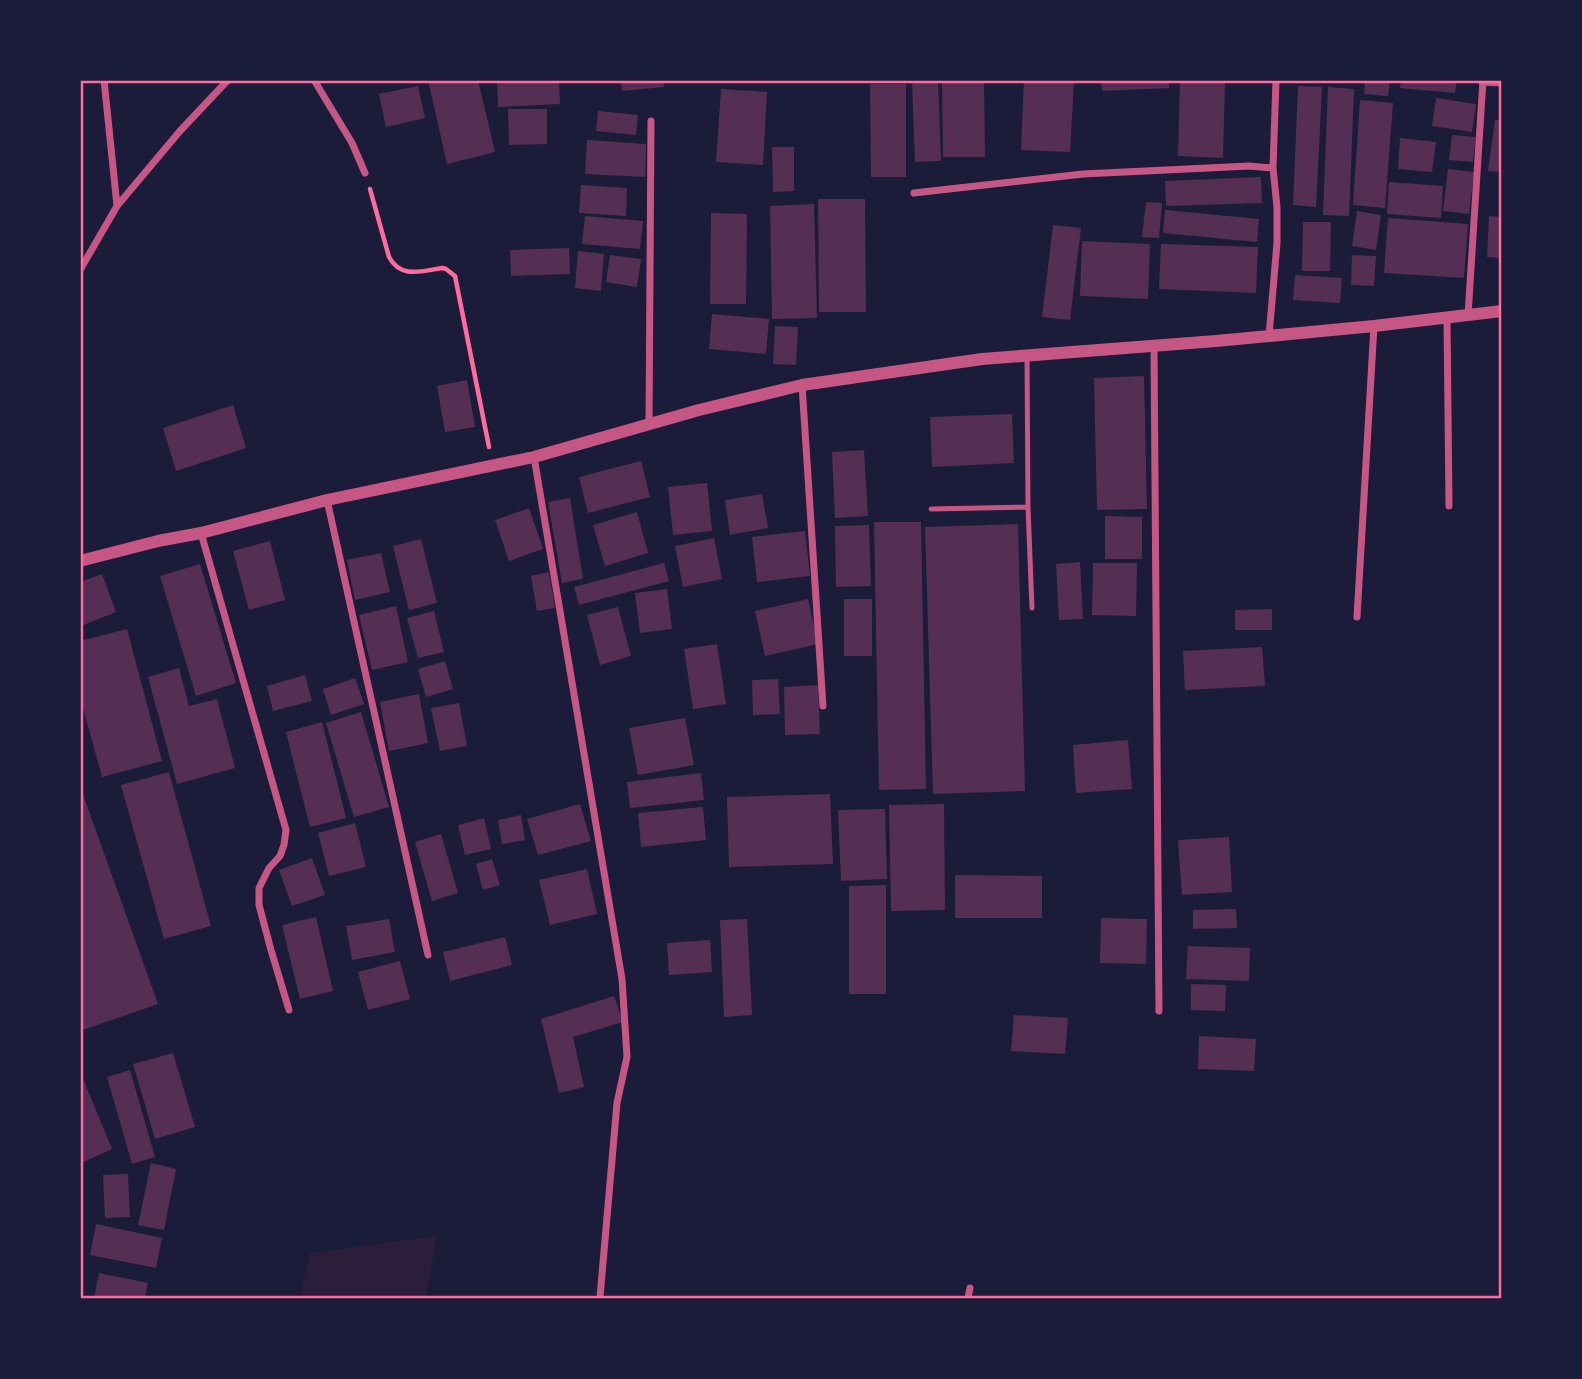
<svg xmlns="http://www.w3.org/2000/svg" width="1582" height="1379" font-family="'Public Sans',sans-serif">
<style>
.green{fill:#2a1e3b}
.building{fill:#542f53}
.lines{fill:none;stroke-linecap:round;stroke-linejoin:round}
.path{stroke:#ff6b9d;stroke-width:4.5}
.service{stroke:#c65784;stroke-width:5}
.minor{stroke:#c65784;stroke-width:7}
.tertiary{stroke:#c65784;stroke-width:12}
.neatline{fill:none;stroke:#ff6b9d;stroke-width:2.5}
</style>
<rect width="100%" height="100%" fill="#1b1b3a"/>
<!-- green -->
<path class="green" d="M437,1236L426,1298H300L310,1253Z"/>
<!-- building -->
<path class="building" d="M428,80H478L495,152L447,164Z
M497,80H559L560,104L498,107Z
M621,80H663L664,87L622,91Z
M912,80H938L941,161L915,162Z
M1024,80H1074L1070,152L1021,150Z
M1101,80H1169V88L1102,91Z
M1180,80H1225L1223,158L1178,156Z
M1365,80H1390L1388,96L1364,94Z
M1401,80H1457L1455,93L1400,88Z
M942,82H984L985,157H943Z
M870,84H906V177H871Z
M418,86L425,118L386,127L379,94Z
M1298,86L1322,87L1316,207L1293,205Z
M1328,87L1354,89L1349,216L1323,215Z
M721,89L767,92L763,165L716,162Z
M1436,98L1476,104L1472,132L1432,126Z
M1360,100L1393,103L1385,208L1353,205Z
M508,109H547V144L509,145Z
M598,111L638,115L636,135L596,131Z
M1495,120H1502V172L1488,171Z
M1452,135L1476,137L1473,162L1449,160Z
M1400,138L1436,142L1432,172L1398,169Z
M587,140L646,144L645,177L585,174Z
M772,147H794V191L773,192Z
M1448,169L1474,172L1469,214L1443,211Z
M1261,177L1262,203L1166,206L1165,181Z
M1389,182L1443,186L1441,218L1387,214Z
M581,185L627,188L626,216L579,213Z
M818,199H865L866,312H819Z
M1146,202L1162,203L1159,238L1142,237Z
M814,204L817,318L772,319L770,206Z
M1165,210L1259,219L1257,242L1163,233Z
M1357,211L1381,215L1376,250L1352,246Z
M711,213L747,214L746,304H710Z
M585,216L643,221L640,249L582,244Z
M1489,216L1502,217V258L1487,257Z
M1388,218L1468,224L1464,278L1384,273Z
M1303,222H1331L1330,271H1302Z
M1053,225L1081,228L1070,320L1042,317Z
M1082,241L1150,244L1148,299L1080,296Z
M1161,244L1258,247L1256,293L1159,289Z
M569,248L570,274L511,276L510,250Z
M578,251L604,254L601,291L575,288Z
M610,255L641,259L637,287L606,282Z
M1352,255L1376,256L1374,286L1351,285Z
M1295,275L1342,278L1340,303L1293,300Z
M712,314L769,319L766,354L709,349Z
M775,326L798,327L796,365L773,364Z
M1144,376L1147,509L1097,510L1094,378Z
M467,380L475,427L445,432L437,386Z
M233,405L246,448L176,471L163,428Z
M1012,414L1014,463L932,467L930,417Z
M864,450L868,516L835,518L832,452Z
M641,461L650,497L588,513L579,477Z
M707,483L712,531L673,535L668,487Z
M762,494L768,528L730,535L725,500Z
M570,498L583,579L562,583L548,502Z
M529,508L543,549L509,561L495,520Z
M637,512L648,553L605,566L593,525Z
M1105,516L1142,517V559H1105Z
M874,522H921L926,789L879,790Z
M1018,524L1025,791L933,794L925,527Z
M869,525L871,586L836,587L835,526Z
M805,531L810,576L757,582L752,537Z
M714,538L722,579L683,587L675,546Z
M421,539L437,603L409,610L393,546Z
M270,541L285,600L249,610L233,551Z
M381,553L390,592L355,600L347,560Z
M1080,562L1083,619L1059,620L1056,564Z
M664,563L669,581L579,605L574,587Z
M1093,563H1137L1136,616L1092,615Z
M200,564L236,683L196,696L160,576Z
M549,572L555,608L537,611L531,576Z
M102,574L116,612L81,626L80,582Z
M667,589L672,629L640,633L635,593Z
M808,599L818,644L765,656L755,611Z
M844,599H872V656H844Z
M396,606L408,662L372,670L359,615Z
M618,607L631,656L600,665L587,615Z
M1272,609V630H1235V610Z
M434,611L444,652L418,658L407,618Z
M127,629L162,761L102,777L80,697V641Z
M717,644L726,704L693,709L684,649Z
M1262,647L1265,686L1185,690L1183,651Z
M445,661L453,689L426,697L418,669Z
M179,668L189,706L217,699L235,768L177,784L148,677Z
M305,675L312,701L273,711L267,686Z
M355,678L364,704L331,715L323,689Z
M778,679L780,714L753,715L752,680Z
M818,685L820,734L785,735L784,687Z
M419,694L428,743L389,751L380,702Z
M459,703L467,746L440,751L431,708Z
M361,712L389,807L354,817L326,723Z
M685,718L694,765L638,775L629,728Z
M322,722L346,818L310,827L286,732Z
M1128,740L1132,789L1076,793L1073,745Z
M169,772L211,926L164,939L121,785Z
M701,773L704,800L630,808L627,782Z
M80,786L158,1004L80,1031Z
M830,794L833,864L729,867L727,797Z
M580,804L591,841L538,855L527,819Z
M944,804L945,910L891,911L889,805Z
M703,807L706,840L641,847L638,813Z
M885,809L887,879L841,881L838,810Z
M521,815L525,840L502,844L498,820Z
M484,818L491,849L465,855L458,825Z
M355,823L366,867L329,876L318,833Z
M441,834L458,893L432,901L415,842Z
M1229,837L1232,892L1182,895L1178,840Z
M312,858L325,895L292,906L279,870Z
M492,859L500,885L483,890L476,864Z
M587,869L597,914L550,925L539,880Z
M955,875L1042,876V918H955Z
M886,885V994H849V886Z
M1236,909L1237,928L1193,929V910Z
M316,917L333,991L300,999L282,925Z
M1101,918L1147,919L1146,964L1100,963Z
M389,919L395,952L352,960L346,926Z
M747,919L752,1015L724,1017L720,920Z
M505,937L512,965L450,981L443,952Z
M710,940L712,972L669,975L667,943Z
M1188,946L1250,948L1249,981L1186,979Z
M400,961L410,999L368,1010L358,972Z
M1191,984L1226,985L1225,1011L1191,1010Z
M614,996L623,1022L573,1037L584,1087L559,1093L541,1019Z
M1014,1015L1068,1018L1065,1054L1011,1051Z
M1199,1036L1256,1039L1254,1071L1198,1069Z
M173,1053L195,1127L155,1139L133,1064Z
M130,1070L155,1157L132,1164L107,1077Z
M81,1074L112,1149L81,1163Z
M151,1163L176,1169L164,1230L138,1225Z
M128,1174L130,1217L105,1218L103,1175Z
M96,1224L162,1238L156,1268L90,1255Z
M99,1273L148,1283L145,1298H94Z"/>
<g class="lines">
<!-- path -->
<path class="path" d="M370,189L389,257C401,279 421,271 442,268L446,269L455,276L489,447"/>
<!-- service -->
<path class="service" d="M1027,356L1028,507L1032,608
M931,509L1028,507"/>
<!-- minor -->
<path class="minor" d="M104,80L117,206
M314,80L352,143L365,173
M1482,82L1502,83
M1273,168L1276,80
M914,193L1083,174L1249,166L1273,168L1277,207V243L1269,336
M80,270L117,206L180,131L228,80
M1468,315L1483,80
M1447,318L1449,506
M1154,346L1159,1011
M802,385L823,706
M649,425L651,121
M534,457L622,979L627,1057L617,1103L600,1297
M327,500L428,955
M201,533L286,830L284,845L280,856L269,868L259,888V905L271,950L289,1010
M1357,617L1374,326
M968,1298L970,1288"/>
<!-- tertiary -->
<path class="tertiary" d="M80,561L158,541L201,533L327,500L534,457L699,410L802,385L982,359L1216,341L1374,326L1502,311"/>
</g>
<!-- border -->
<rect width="1582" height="1379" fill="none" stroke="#1b1b3a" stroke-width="164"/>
<rect x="82" y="82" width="1418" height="1215" class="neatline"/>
</svg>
